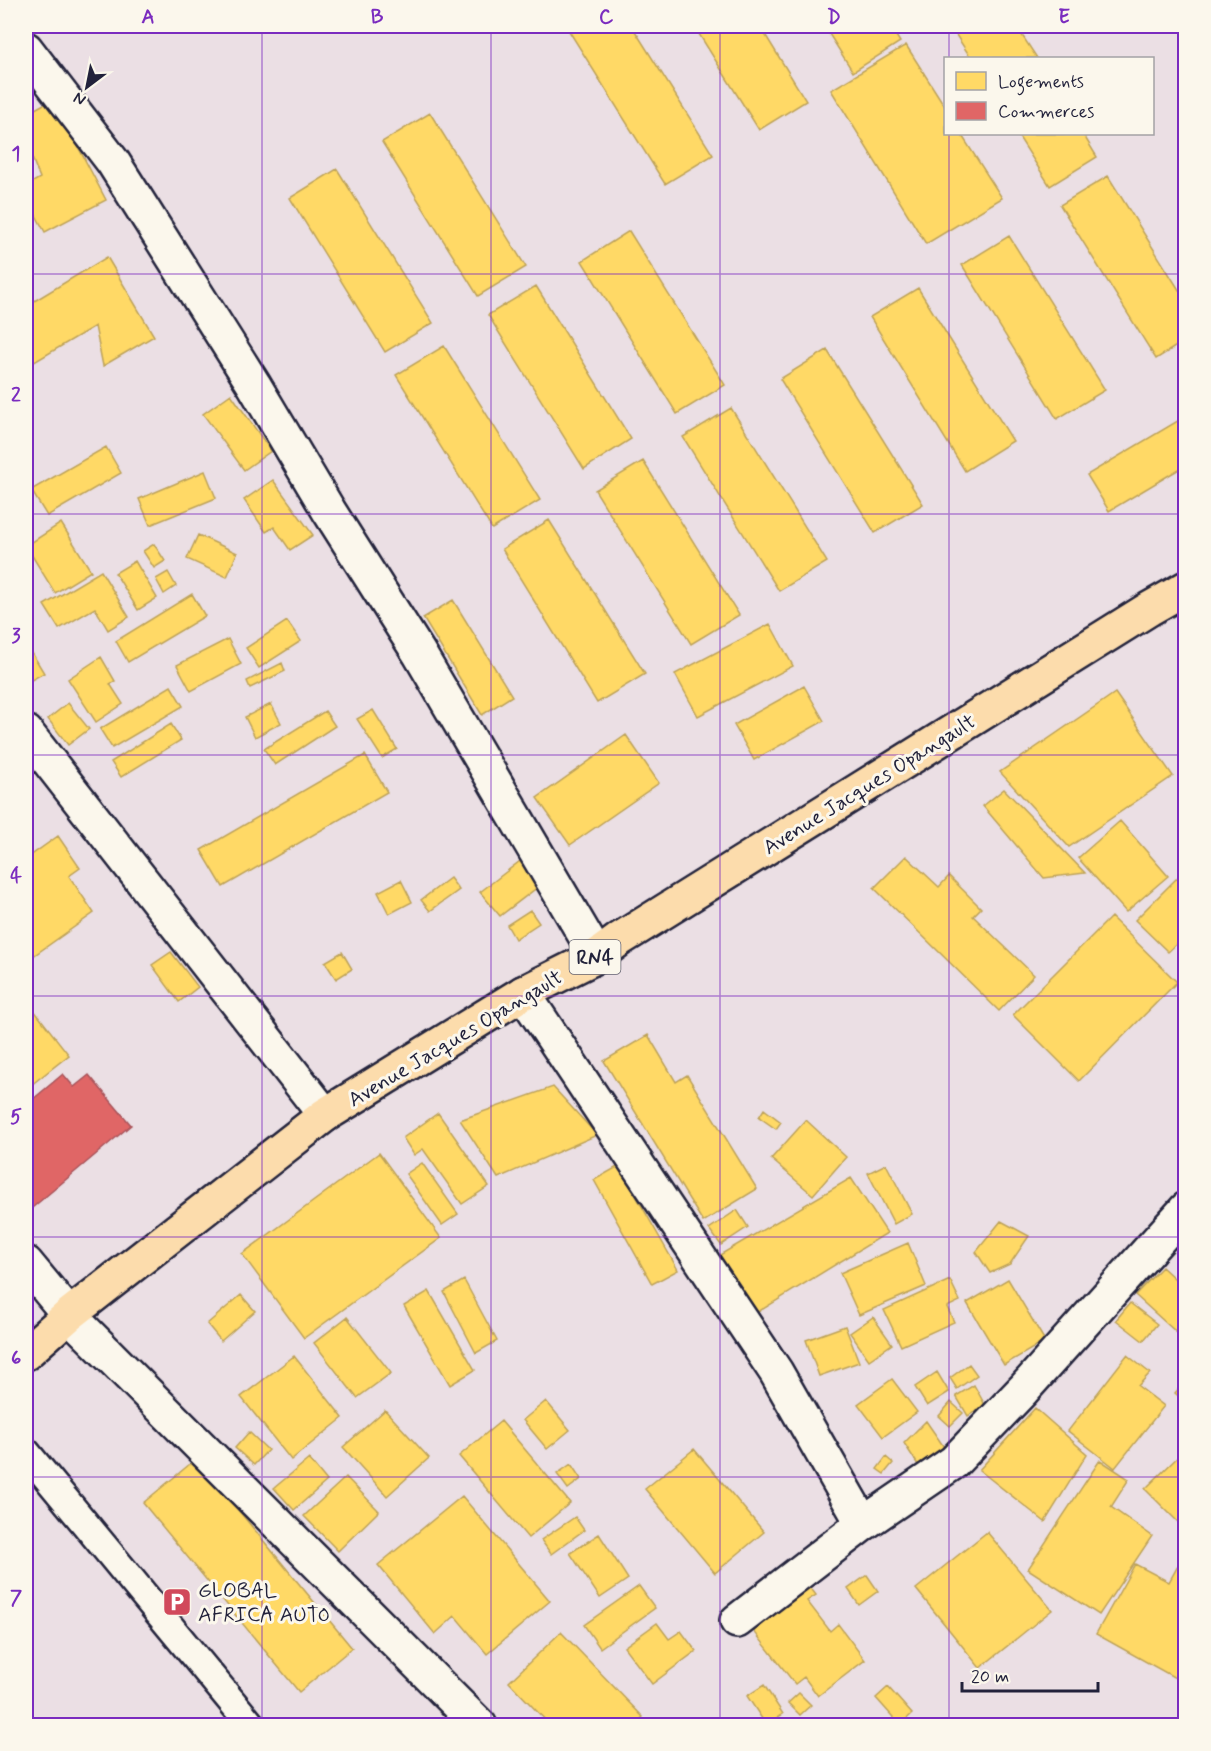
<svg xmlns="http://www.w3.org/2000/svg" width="1211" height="1751" font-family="Mynerve,sans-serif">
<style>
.homes{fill:#ffd966;stroke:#bda259;stroke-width:1.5}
.shops{fill:#e06666;stroke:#a75259;stroke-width:1.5}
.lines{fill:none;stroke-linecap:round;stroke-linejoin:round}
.lane-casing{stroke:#22223b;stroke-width:32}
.street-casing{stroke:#22223b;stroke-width:38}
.highway-casing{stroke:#22223b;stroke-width:38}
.lane{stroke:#fbf7ec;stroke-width:27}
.street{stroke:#fbf7ec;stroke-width:33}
.highway{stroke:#fcdcac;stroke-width:33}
.grid{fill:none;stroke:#7b2cbf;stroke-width:1.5;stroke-opacity:0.55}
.labels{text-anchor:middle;stroke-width:6;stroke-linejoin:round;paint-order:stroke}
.shield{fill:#fbf7ec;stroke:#636270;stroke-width:1.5}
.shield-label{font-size:20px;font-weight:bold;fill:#22223b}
.street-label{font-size:21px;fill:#22223b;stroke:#fbf7ec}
.poi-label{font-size:21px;fill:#22223b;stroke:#fbf7ec;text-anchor:start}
.neatline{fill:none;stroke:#7b2cbf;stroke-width:2}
.grid-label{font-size:20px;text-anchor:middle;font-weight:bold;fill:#7b2cbf}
</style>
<rect width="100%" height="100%" fill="#ebdfe4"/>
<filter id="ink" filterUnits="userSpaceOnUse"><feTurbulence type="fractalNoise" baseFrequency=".0167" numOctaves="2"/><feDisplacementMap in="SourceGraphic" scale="12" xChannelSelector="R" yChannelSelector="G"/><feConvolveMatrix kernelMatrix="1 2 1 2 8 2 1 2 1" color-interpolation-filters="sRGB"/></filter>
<g filter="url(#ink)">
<!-- homes -->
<path class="homes" d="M578,26H632L713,155L665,184L569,31Z
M694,26H760L806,101L759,130Z
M824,26H890L900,42L853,72Z
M965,26H1016L1037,58H971L954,32Z
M906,45L946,108V134H961L1002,198L926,244L831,90Z
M53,99L106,200L45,232L26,197V186L40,178L26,143V114Z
M430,113L526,267L478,296L382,142Z
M1017,134H1083L1097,157L1050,186Z
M337,169L433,323L385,352L290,198Z
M1108,176L1186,301V340L1156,359L1060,205Z
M629,231L725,385L677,414L582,261Z
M1009,236L1105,390L1057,419L962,265Z
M107,257L154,336L103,366L95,326L26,367V306Z
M536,286L631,439L584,469L488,315Z
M918,288L1013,441L965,471L870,317Z
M444,346L540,500L492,529L396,375Z
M827,350L923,504L875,533L780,379Z
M231,394L271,451L244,470L203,414Z
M731,408L827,562L779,591L683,437Z
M1186,416V465L1109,511L1087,475Z
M106,447L121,473L47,516L31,490Z
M643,461L739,615L691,644L595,490Z
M205,471L216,498L150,525L139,499Z
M273,480L313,535L290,550L274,527L266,532L244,500Z
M549,520L645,674L597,703L502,549Z
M61,523L91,571L55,593L26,546Z
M198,535L237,553L227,577L187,559Z
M154,544L165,561L154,568L143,551Z
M135,561L157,598L138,610L115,573Z
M101,571L129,617L108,630L95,608L59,629L44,605Z
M168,572L176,586L164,594L156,579Z
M192,594L205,616L128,662L116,641Z
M453,600L512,696L482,715L423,618Z
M287,621L301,641L259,668L246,648Z
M770,624L793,666L698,716L675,674Z
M228,639L241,664L191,691L177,665Z
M26,643L44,673L26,683Z
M101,657L115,681L110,684L123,704L96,722L68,679Z
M282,663L285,671L250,688L247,681Z
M171,686L183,706L112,748L100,729Z
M804,686L824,721L754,760L734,725Z
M1115,693L1173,776L1069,847L1000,772Z
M68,703L89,729L68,745L48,719Z
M271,704L281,723L255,737L245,717Z
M373,710L397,749L382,758L357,719Z
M325,711L335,726L275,765L264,749Z
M171,724L181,740L121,777L111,762Z
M626,735L659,783L570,845L537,798Z
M365,755L387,792L223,887L201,850Z
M1004,789L1085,873L1044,878L983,806Z
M1120,821L1168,876L1126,912L1078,858Z
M58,836L80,868L69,876L94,913L29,959L26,955V859Z
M906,856L939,887L949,876L981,908L973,916L1034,975L999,1011L874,888Z
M524,858L543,883L500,916L480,892Z
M1186,869V935L1168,952L1135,920Z
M450,878L459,890L430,911L421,900Z
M401,880L412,902L389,914L378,892Z
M530,910L539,923L515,939L507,925Z
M1111,917L1177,982L1079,1081L1013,1015Z
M171,952L198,987L179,1002L152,965Z
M342,952L352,969L336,979L325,962Z
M26,1000L69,1055L26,1089Z
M648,1035L676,1082L687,1075L757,1189L703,1222L604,1061Z
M553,1087L597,1135L498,1178L460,1120Z
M764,1109L781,1122L776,1129L759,1117Z
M438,1113L489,1186L462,1204L423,1149L414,1155L403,1138Z
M806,1120L846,1157L813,1195L771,1159Z
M379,1153L441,1238L304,1338L242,1254Z
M422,1163L458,1214L442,1225L406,1174Z
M886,1164L912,1214L894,1224L868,1173Z
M619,1166L678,1270L652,1284L594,1180Z
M851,1178L887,1233L753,1315L718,1256Z
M737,1210L748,1227L721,1245L709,1229Z
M1001,1221L1029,1236L1010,1264L990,1273L976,1252Z
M908,1243L926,1286L859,1315L840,1273Z
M1162,1267L1186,1289V1341L1135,1295Z
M1008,1279L1045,1341L1004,1365L967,1303Z
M464,1280L497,1341L476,1353L444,1292Z
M950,1280L960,1301L947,1307L954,1322L901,1346L884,1310Z
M429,1291L475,1370L450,1385L404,1306Z
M241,1295L255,1311L221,1341L207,1324Z
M1130,1303L1157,1324L1143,1341L1116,1320Z
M347,1317L391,1373L357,1398L314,1343Z
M873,1317L892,1344L869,1360L850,1333Z
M845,1326L859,1362L819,1376L806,1340Z
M1127,1355L1150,1373L1138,1386L1164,1406L1115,1468L1068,1431Z
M294,1356L343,1418L291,1460L241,1397Z
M969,1364L977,1375L957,1389L950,1378Z
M937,1372L949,1392L927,1406L915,1387Z
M892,1379L917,1412L883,1437L858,1404Z
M1186,1381V1403L1175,1393Z
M974,1385L985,1405L968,1416L956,1396Z
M546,1401L570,1430L547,1449L523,1420Z
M951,1402L963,1413L950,1426L939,1416Z
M1035,1408L1087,1454L1045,1522L979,1470Z
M385,1410L429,1458L387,1496L343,1447Z
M501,1421L570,1503L528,1538L459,1456Z
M926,1421L944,1447L920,1468L904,1443Z
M249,1432L268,1450L254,1465L235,1448Z
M694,1449L764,1532L715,1573L645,1489Z
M1186,1449V1530L1145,1489Z
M886,1457L893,1463L884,1474L877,1469Z
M196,1459L352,1648L299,1692L143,1503Z
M309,1459L327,1481L294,1510L274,1488Z
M1100,1460L1129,1479L1111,1507L1152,1536L1099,1615L1028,1569Z
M571,1464L581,1479L568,1489L557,1474Z
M346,1477L379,1511L338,1551L304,1516Z
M462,1496L550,1601L487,1654L455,1616L435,1634L378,1565Z
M575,1517L584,1530L551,1554L541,1540Z
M987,1532L1052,1610L980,1668L916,1589Z
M599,1534L628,1579L600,1598L570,1553Z
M1184,1555L1186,1556V1684L1096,1634L1135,1564L1169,1582Z
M867,1575L878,1591L859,1605L848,1589Z
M803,1578L816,1595L807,1601L830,1631L838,1624L865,1660L818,1696L804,1677L795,1684L746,1621Z
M639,1586L655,1608L600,1648L584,1625Z
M657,1623L669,1639L681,1631L696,1651L652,1684L624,1647Z
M561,1632L643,1717L634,1726H551L509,1682Z
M764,1685L783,1714L766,1725L747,1696Z
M888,1687L912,1714L900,1725L876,1698Z
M799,1693L811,1705L800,1715L788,1703Z"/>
<!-- shops -->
<path class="shops" d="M63,1074L74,1087L89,1075L131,1125L26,1213V1105Z"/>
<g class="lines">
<!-- lane casing -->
<g class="lane-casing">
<path id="lane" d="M26,1452L252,1726"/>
</g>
<!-- street casing -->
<g class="street-casing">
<path id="street" d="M26,49L113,162L254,385L329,511L419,653L597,956
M26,732L325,1115
M523,993L776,1372L863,1524
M26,1263L69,1315L480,1726
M737,1621L863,1524L954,1462L1023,1390L1186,1209"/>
</g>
<!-- highway casing -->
<g class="highway-casing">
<path id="highway" d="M26,1353L69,1315L325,1115L523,993L597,956L620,939L1149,609L1186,588"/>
</g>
<!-- lane -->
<use href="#lane" class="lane"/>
<!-- street -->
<use href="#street" class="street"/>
<!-- highway -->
<use href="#highway" class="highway"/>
</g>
</g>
<!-- grid -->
<path class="grid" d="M262,26V1726M491,26V1726M720,26V1726M949,26V58M949,134V1726M26,274H1186M26,514H1186M26,755H1186M26,996H1186M26,1237H1186M26,1477H1186"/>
<!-- icons -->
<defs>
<g id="parking-square" transform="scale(1.5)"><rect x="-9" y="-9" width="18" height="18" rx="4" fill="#d1495b" stroke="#fbf7ec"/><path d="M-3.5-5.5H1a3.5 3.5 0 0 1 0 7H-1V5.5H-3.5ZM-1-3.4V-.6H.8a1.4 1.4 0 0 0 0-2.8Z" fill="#fff"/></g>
</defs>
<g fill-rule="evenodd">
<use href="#parking-square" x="177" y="1602"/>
</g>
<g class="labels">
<!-- shield labels -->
<rect class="shield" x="569.5" y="940" width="51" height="34" rx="4.5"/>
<g class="shield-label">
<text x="595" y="964">RN4</text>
</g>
<!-- street labels -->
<g class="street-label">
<text transform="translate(869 784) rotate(-32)" y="7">Avenue Jacques Opangault</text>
<text transform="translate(455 1038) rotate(-31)" y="7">Avenue Jacques Opangault</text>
</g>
<!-- poi labels -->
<g class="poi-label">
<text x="198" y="1597">GLOBAL<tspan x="198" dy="24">AFRICA AUTO</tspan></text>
</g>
</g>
<!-- margin -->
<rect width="1211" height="1751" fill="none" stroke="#fbf7ec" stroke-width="66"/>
<!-- legend -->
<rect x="944" y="57" width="210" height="78" fill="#fbf7ec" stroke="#a4a2a5" stroke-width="1.5"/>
<rect x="956" y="72" width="30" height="18" fill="#ffd966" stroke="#a4a2a5" stroke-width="1.5"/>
<text x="998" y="87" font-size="18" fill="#22223b">Logements</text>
<rect x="956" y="102" width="30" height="18" fill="#e06666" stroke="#a4a2a5" stroke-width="1.5"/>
<text x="998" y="117" font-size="18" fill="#22223b">Commerces</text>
<!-- north arrow -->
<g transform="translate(87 87) rotate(212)" stroke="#fbf7ec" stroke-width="4.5" paint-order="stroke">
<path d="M0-4.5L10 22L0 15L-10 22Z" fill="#22223b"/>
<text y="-9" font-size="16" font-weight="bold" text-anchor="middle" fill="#22223b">N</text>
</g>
<!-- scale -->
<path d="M962 1682v9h136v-9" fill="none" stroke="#22223b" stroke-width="3"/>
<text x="971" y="1682" font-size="18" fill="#22223b" stroke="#fbf7ec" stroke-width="4.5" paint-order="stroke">20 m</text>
<rect x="33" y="33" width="1145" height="1685" class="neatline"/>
<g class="grid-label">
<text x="148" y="23">A</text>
<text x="377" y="23">B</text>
<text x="606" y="23">C</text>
<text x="834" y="23">D</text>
<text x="1064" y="23">E</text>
<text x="16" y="160">1</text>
<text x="16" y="401">2</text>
<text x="16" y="642">3</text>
<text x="16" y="882">4</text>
<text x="16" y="1123">5</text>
<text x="16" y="1364">6</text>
<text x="16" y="1604">7</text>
</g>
</svg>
